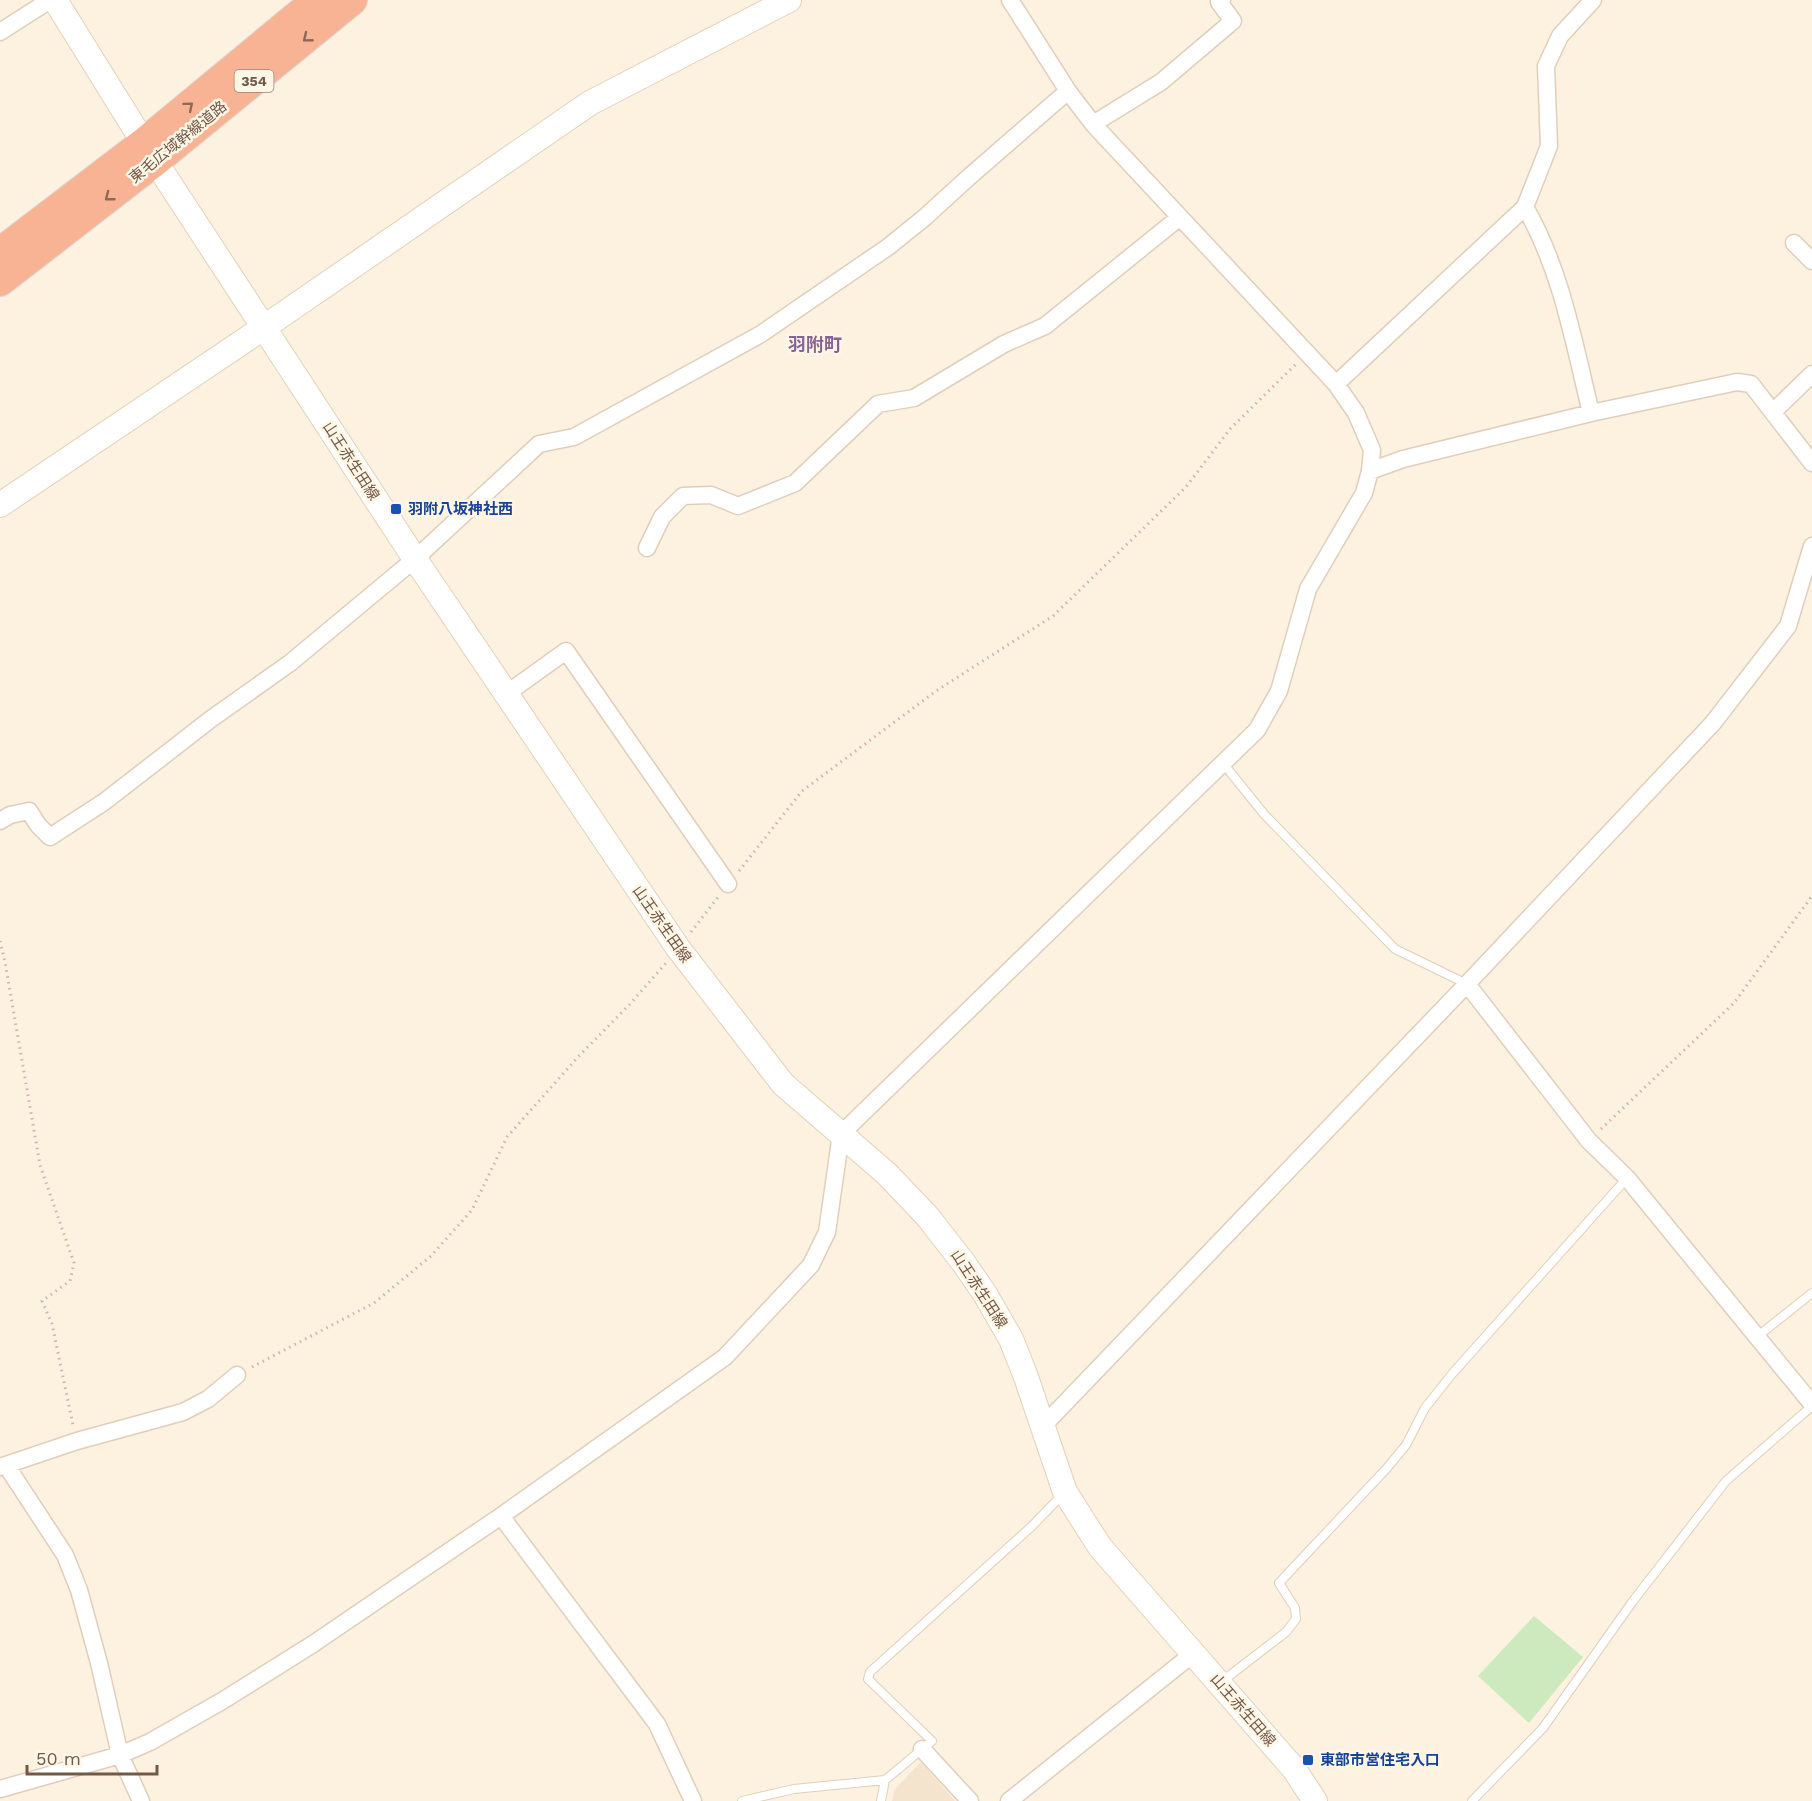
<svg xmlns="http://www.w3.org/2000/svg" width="1812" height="1801" font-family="'Work Sans','Noto Sans JP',sans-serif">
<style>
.residential{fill:#f4e4cd}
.green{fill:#cde9be}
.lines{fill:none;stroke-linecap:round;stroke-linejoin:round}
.lane-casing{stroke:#e0cebb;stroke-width:10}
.street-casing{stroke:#e0cebb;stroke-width:19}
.secondary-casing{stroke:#e5d0b9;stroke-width:26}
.highway-casing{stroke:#ddd7d3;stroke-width:32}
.path{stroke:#d6b49a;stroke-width:3;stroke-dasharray:1.5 4.5;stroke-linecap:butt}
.lane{stroke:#fff;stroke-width:8}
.street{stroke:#fff;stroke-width:16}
.secondary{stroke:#fff;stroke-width:24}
.highway{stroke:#f8b394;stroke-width:30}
.oneway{stroke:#8d6a56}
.transit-dot{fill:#1a4fb4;stroke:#fff6e5;stroke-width:2}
.labels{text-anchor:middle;stroke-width:5;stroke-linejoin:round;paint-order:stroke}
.shield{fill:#fff6e5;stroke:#9c8776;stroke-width:1.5}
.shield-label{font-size:14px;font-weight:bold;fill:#725847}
.street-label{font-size:15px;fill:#725847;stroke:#fff6e5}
.transit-label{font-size:15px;font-weight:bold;fill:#164399;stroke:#fff6e5;text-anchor:start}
.quarter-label{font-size:18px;font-weight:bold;fill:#876296;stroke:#fff6e5}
</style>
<rect width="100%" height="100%" fill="#fcf2df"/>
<!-- residential -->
<path class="residential" d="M921,1762L955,1801H892L895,1789Z"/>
<!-- green -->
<path class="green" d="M1534,1616L1583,1657L1529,1723L1478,1676Z"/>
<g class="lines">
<!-- lane casing -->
<g class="lane-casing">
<path id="lane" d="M1222,762L1264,814L1395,949L1467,984
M1758,1336L1812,1293
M1220,1683L1286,1632L1296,1619L1295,1608L1279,1583L1387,1468L1406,1445L1425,1408L1452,1374L1627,1178
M742,1801L794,1789L885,1780L932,1741L868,1679L870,1672L1031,1527L1064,1493
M881,1801L885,1780
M1472,1801L1543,1728L1633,1601L1726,1481L1812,1406"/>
</g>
<!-- street casing -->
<g class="street-casing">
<path id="street" d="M0,32L50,0
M1093,124L1161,82L1233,21L1219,2L1222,0
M1525,207C1561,269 1574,343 1591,413
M1794,243L1812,261
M1336,384L1525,207L1549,146L1546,66L1560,36L1593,0
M1773,412L1812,374
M1370,471L1403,459L1591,413L1737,382L1751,384L1812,463
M647,548L662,517L683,496L711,495L738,506L795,483L878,404L914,398L1004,344L1045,326L1180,217
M506,694L566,651L728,884
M0,821L10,815L29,811L38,825L50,837L104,802L211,719L290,663L415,559L539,444L574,437L761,334L888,247L924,218L969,177L1068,91
M1467,984L1589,1141L1627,1178L1812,1404
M1043,1426L1467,984L1713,723L1788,626L1812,546
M6,1465L65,1555L79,1590L99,1663L120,1755L141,1801
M0,1467L77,1441L183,1412L208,1399L237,1375
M501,1516L657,1724L693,1801
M922,1749L970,1801
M0,1789L120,1755L150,1742L222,1701L313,1644L501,1516L725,1357L811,1265L827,1232L841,1134L1257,730L1279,691L1308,589L1364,493L1370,471L1372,450L1356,413L1336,384L1093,124L1068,91L1010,0
M1009,1801L1194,1653"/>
</g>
<!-- secondary casing -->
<g class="secondary-casing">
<path id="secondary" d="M55,0L155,161L415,559L678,948L783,1084L887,1174L927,1216L963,1262L985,1294L1011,1339L1026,1377L1065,1492L1100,1547L1294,1769L1315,1801
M0,505L263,328L590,103L789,0"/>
</g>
<!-- highway casing -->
<g class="highway-casing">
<path id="highway" d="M0,253L144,143L317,0
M0,281L155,161L352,0"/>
</g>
<!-- path -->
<path class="path" d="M739,871L802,791L936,691L1053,616L1186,487L1230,429L1296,364
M691,932L718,897
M0,941L5,962L40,1165L74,1263L70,1281L42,1301L52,1324L73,1425
M1601,1129L1734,1003L1812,896
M252,1367L374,1303L431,1256L472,1210L507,1137L578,1057L629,1005L666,963"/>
<!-- lane -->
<use href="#lane" class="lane"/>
<!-- street -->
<use href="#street" class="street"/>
<!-- secondary -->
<use href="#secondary" class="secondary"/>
<!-- highway -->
<use href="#highway" class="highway"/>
</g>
<!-- one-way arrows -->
<defs><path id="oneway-chevron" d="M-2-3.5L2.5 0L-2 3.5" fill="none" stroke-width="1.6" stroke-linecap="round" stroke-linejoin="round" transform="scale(1.5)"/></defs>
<g class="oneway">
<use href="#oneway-chevron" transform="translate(307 38) rotate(141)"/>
<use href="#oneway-chevron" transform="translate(189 106) rotate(-40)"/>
<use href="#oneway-chevron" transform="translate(109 197) rotate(142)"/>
</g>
<!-- markers -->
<g class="transit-dot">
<rect x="390" y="503" width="12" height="12" rx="3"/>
<rect x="1302" y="1754" width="12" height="12" rx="3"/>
</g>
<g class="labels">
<!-- shield labels -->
<rect class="shield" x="234.5" y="70" width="39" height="22" rx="4.5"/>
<g class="shield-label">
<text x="254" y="86">354</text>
</g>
<!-- street labels -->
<g class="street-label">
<text transform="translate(178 142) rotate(-39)" y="5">東毛広域幹線道路</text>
<text transform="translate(351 461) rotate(57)" y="5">山王赤生田線</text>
<text transform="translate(662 924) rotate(55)" y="5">山王赤生田線</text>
<text transform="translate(979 1289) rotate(57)" y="5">山王赤生田線</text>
<text transform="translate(1243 1710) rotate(49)" y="5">山王赤生田線</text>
</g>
<!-- transit labels -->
<g class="transit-label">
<text x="408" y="514">羽附八坂神社西</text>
<text x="1320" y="1765">東部市営住宅入口</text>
</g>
<!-- quarter labels -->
<g class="quarter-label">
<text x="815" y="351">羽附町</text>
</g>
</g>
<!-- scale -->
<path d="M27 1765v9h130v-9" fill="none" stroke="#725847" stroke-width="3"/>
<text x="36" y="1765" font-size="18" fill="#725847" stroke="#fff6e5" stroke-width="4.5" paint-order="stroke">50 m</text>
</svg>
